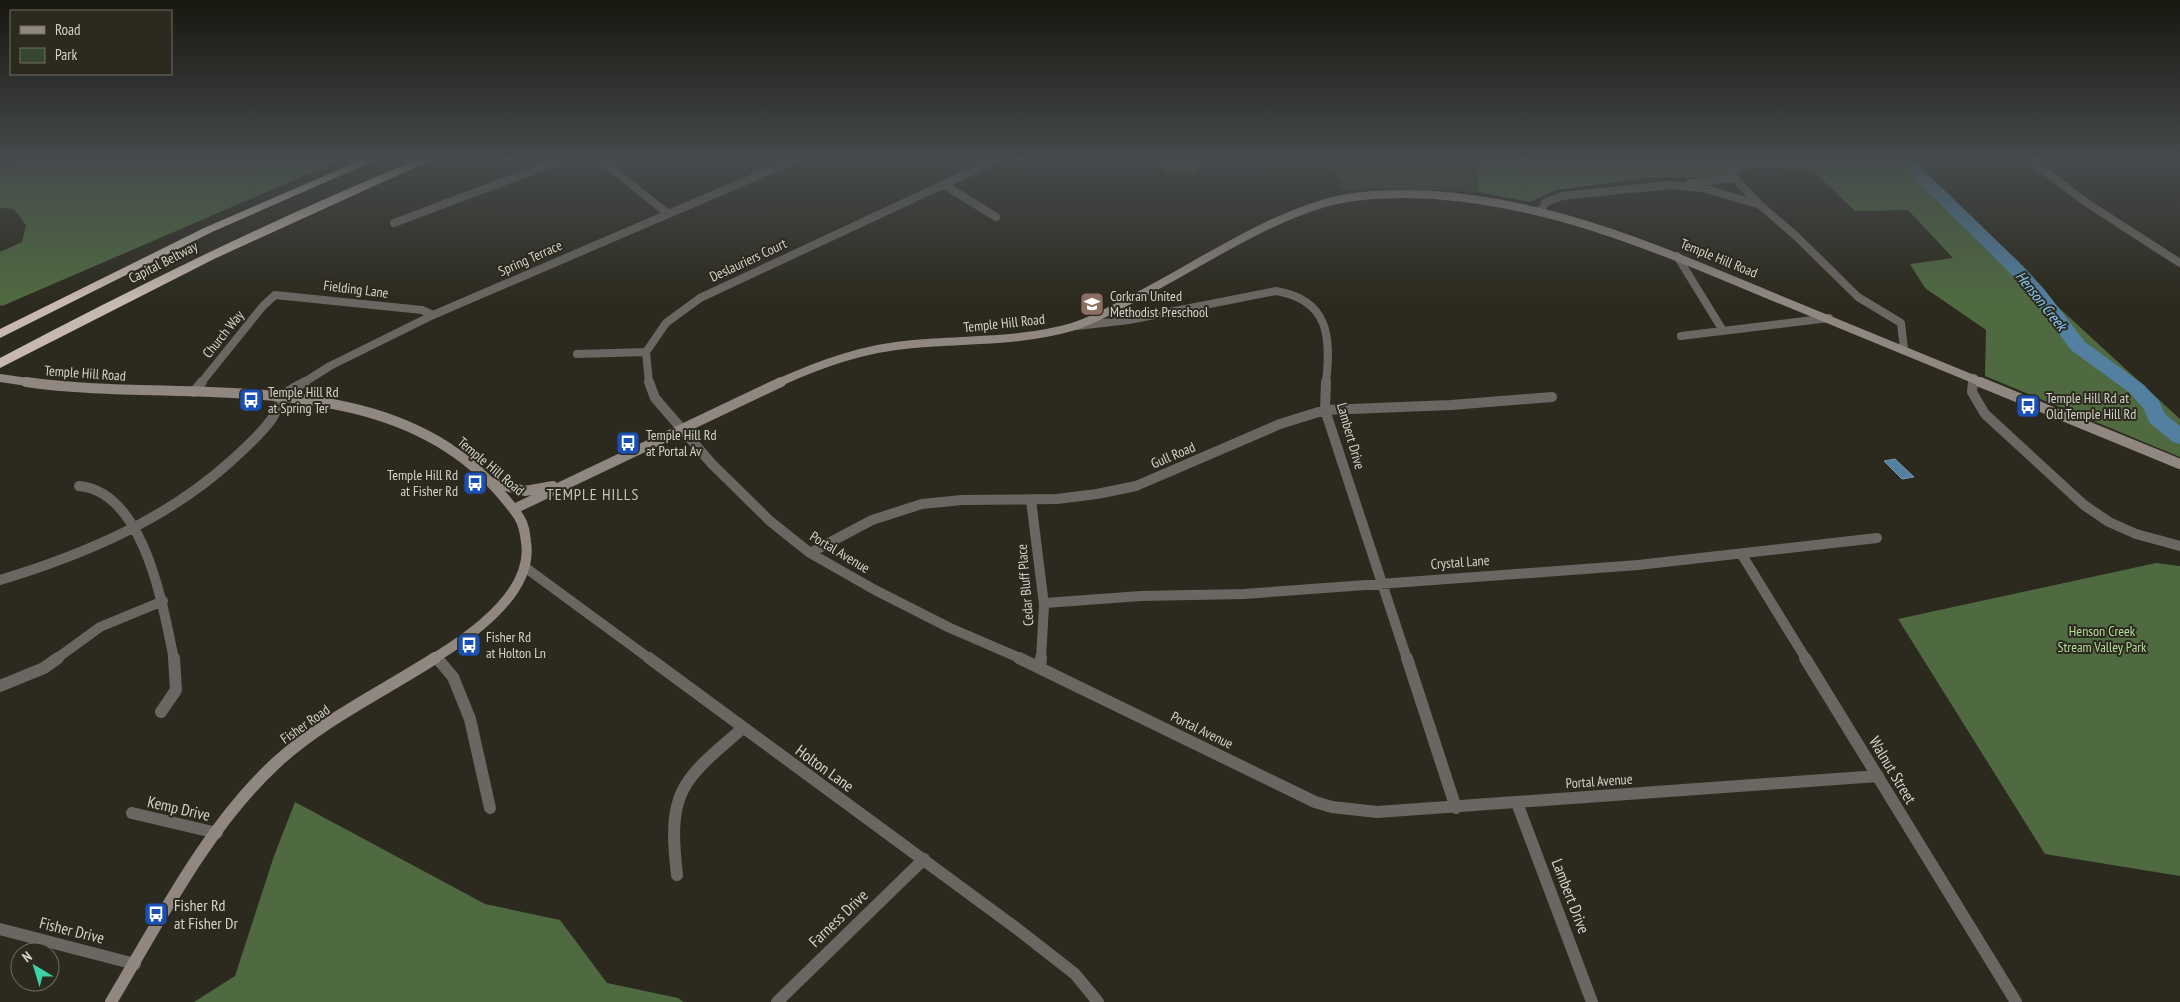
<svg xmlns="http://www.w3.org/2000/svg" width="2180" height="1002" font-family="'PT Sans Narrow',sans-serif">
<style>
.green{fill:#37472f}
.forest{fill:#4f6a41}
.water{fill:#5380a0;stroke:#7a99ad}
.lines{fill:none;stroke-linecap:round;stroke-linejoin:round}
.river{fill:#5380a0;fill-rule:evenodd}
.street-far2{stroke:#6b6662;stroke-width:8}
.street-far1{stroke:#6b6662;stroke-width:10}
.street{stroke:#6b6662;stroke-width:12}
.secondary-far2{stroke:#908781;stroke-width:8}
.secondary-far1{stroke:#908781;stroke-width:10}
.secondary{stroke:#908781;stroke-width:12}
.highway{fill:#c7b9af;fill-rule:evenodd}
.labels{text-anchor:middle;stroke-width:4;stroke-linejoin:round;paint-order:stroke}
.street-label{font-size:14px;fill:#d4d3cb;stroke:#2c2a1e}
.poi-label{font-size:14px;fill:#d4d3cb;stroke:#2c2a1e;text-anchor:start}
.park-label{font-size:14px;fill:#b1dd9b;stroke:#2c2a1e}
.water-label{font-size:15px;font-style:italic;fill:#85ccfe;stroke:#2c2a1e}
.quarter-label{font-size:16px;letter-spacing:1px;fill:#c7c4b5;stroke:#2c2a1e}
.near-street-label{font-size:16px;fill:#d4d3cb;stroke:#2c2a1e}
.near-poi-label{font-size:16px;fill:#d4d3cb;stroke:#2c2a1e;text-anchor:start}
</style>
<rect width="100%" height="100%" fill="#2c2a1e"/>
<!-- green -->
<path class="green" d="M1327,160H1476L1478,192L1376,188L1345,191Z"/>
<!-- forest -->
<path class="forest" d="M53,160H341L2,306L0,305V252L22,242L26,225L14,209L0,208V166Z
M1155,160H1199L1197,173L1167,172Z
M1476,160H1898L2180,419V457L1985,376L1986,330L1925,288L1910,264L1953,258L1908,210L1855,211L1812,170L1761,167L1714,177H1655L1556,190L1530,202L1478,192Z
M2156,563L2180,566V876L2045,854L1898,619Z
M295,802L485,904L560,920L607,983L678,998L684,1002H194L235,976L274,856Z"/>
<!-- water -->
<path class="water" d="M1895,459L1914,477L1902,479L1884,461Z"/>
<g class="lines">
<!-- river -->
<path class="river" d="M1896,160H1913L2022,265L2044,289L2085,342L2144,385L2159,401L2165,414L2180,426V444L2173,442L2150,423L2143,408L2130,393L2071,350L2032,297L2010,273Z"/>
<!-- street-far2 -->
<path class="street-far2" d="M601,160L667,213
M1717,160L1759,204
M2030,160L2087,203L2180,263
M1690,183L1736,178
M943,184L996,217
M1541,210L1546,202L1562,196L1669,185L1703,188L1760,205L1796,236L1858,297L1901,323L1904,349
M394,223L561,160
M1677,256L1722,329
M1077,326L1129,320L1276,291C1330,300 1331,338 1326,383
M1681,336L1829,318
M646,352L649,383
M646,352L666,323L700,298L996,160
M577,354L646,352
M201,383L263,306L275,295L422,310L433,315
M303,383L330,366L433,315L794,160
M1973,383L1974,378"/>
<!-- street-far1 -->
<path class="street-far1" d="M649,382L655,398L712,464L770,521L810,553L875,590L950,628L1022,659
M1326,382L1325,410L1407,659
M1973,382L1972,392L1985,414L2084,505L2109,522L2136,534L2180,546
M194,392L202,382
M79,486C145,492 163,608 174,659
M1031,500L1044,605L1041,659
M810,553L872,520L922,504L962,500L1057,499L1097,494L1136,486L1280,424L1325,410L1451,405L1552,397
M1742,555L1806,659
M526,568L650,659
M0,580C83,555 166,520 231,461C244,449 260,435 271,420C276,413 278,404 283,397C287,390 298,386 305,382
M1045,603L1141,596L1244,594L1638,565L1877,538
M436,657L438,659
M56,659L100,627L163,601"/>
<!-- street -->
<path class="street" d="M437,658L453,677L470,719L490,808
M649,658L1020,931L1075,974L1098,1002
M1019,658L1315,802L1332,807L1377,812L1878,776
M1407,658L1456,808
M1805,658L2016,1002
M1040,667L1041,658
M0,686L44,668L58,658
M161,712L176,690L174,658
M1517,803L1592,1002
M132,813L217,833
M677,875C667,791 681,781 743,728
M0,929L135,964
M777,1002L924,859"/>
<!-- secondary-far2 -->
<path class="secondary-far2" d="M0,378L34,383
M778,383C822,363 865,348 913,344C966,339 1020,342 1072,327C1095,320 1115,308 1136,297C1198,265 1258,223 1325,203C1360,193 1398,193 1434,195C1555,204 1653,247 1764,293C1837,323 1910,353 1983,383"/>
<!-- secondary-far1 -->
<path class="secondary-far1" d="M26,382C192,406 407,355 519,517C524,525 525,532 526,542C534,592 471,636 433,659
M1980,382L2180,464
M494,483L525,491L553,486
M516,508L781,382"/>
<!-- secondary -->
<path class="secondary" d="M111,1002C159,922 207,826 277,762C323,720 382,692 435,658"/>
<!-- highway -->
<path class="highway" d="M361,160H376L212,232L0,338V329L204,228Z
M416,160H431L214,259L0,368V358C136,286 273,219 416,160Z"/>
</g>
<!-- sky -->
<linearGradient id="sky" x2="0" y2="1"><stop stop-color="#181710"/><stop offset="0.53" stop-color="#454a4c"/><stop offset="1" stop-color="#454a4c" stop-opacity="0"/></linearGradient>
<rect width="2180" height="301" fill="url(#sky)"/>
<!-- icons -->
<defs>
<g id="school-square" transform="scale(1.25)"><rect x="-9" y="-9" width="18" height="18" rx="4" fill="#8d6e63" stroke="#2c2a1e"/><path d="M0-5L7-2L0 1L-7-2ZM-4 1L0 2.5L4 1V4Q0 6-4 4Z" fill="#fff"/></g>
<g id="bus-square" transform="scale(1.25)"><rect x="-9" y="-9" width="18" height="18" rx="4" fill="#1a4fb4" stroke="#2c2a1e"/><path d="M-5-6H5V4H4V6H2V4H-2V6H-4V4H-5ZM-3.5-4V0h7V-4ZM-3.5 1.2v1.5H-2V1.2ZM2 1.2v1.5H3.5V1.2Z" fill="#fff"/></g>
</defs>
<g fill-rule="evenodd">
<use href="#school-square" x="1092" y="304"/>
<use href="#bus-square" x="251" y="400"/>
<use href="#bus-square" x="2028" y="406"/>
<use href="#bus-square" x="628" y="443"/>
<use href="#bus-square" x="475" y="483"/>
<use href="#bus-square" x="469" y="645"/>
<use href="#bus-square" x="156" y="914"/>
</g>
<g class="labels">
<!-- street labels -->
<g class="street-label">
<text transform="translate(530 258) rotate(-24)" y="5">Spring Terrace</text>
<text transform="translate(1719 258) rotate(22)" y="5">Temple Hill Road</text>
<text transform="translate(748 260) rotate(-25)" y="5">Deslauriers Court</text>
<text transform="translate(163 262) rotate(-27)" y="5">Capital Beltway</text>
<text transform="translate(356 289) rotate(7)" y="5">Fielding Lane</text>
<text transform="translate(1004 323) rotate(-6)" y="5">Temple Hill Road</text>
<text transform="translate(223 334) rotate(-51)" y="5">Church Way</text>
<text transform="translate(85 373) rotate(4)" y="5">Temple Hill Road</text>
<text transform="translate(1351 436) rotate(74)" y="5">Lambert Drive</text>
<text transform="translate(1173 455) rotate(-23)" y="5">Gull Road</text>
<text transform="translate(491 466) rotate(40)" y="5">Temple Hill Road</text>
<text transform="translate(840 552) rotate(31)" y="5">Portal Avenue</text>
<text transform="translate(1460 562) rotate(-4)" y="5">Crystal Lane</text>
<text transform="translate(1025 585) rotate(-95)" y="5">Cedar Bluff Place</text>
<text transform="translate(305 724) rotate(-35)" y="5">Fisher Road</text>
<text transform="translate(1202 730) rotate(26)" y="5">Portal Avenue</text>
<text transform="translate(1599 781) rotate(-4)" y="5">Portal Avenue</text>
</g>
<!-- poi labels -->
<g class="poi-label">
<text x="1110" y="301">Corkran United<tspan x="1110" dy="16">Methodist Preschool</tspan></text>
<text x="268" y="397">Temple Hill Rd<tspan x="268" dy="16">at Spring Ter</tspan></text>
<text x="2046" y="403">Temple Hill Rd at<tspan x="2046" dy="16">Old Temple Hill Rd</tspan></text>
<text x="646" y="440">Temple Hill Rd<tspan x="646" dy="16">at Portal Av</tspan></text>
<text x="458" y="480" text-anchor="end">Temple Hill Rd<tspan x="458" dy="16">at Fisher Rd</tspan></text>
<text x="486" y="642">Fisher Rd<tspan x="486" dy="16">at Holton Ln</tspan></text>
</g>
<!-- park labels -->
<g class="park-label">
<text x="2102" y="636">Henson Creek<tspan x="2102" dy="16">Stream Valley Park</tspan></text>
</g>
<!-- water labels -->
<g class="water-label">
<text transform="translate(2041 301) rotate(51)" y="5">Henson Creek</text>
</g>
<!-- quarter labels -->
<g class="quarter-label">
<text x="593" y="500">TEMPLE HILLS</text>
</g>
<!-- near-street labels -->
<g class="near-street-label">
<text transform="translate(825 768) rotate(36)" y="6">Holton Lane</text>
<text transform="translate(1893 770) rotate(59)" y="6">Walnut Street</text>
<text transform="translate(179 808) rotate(13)" y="6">Kemp Drive</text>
<text transform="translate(1571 896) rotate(69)" y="6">Lambert Drive</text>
<text transform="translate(838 918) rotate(-44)" y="6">Farness Drive</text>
<text transform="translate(72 930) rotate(14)" y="6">Fisher Drive</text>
</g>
<!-- near-poi labels -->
<g class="near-poi-label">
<text x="174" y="911">Fisher Rd<tspan x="174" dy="18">at Fisher Dr</tspan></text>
</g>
</g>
<!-- legend -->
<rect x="10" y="10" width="162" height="65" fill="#2c2a1e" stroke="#6f6e63"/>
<rect x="20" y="26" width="25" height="8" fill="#908781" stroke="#6f6e63"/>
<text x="55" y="35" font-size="15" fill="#d4d3cb">Road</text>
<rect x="20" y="48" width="25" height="15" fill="#37472f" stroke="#6f6e63"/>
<text x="55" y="60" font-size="15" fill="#d4d3cb">Park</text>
<!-- north arrow -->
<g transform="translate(35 967) rotate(322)"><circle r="24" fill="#2c2a1e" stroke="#6f6e63"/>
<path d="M0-4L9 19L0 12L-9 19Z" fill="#3ad4a5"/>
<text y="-8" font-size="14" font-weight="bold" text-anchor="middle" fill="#d4d3cb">N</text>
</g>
</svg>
